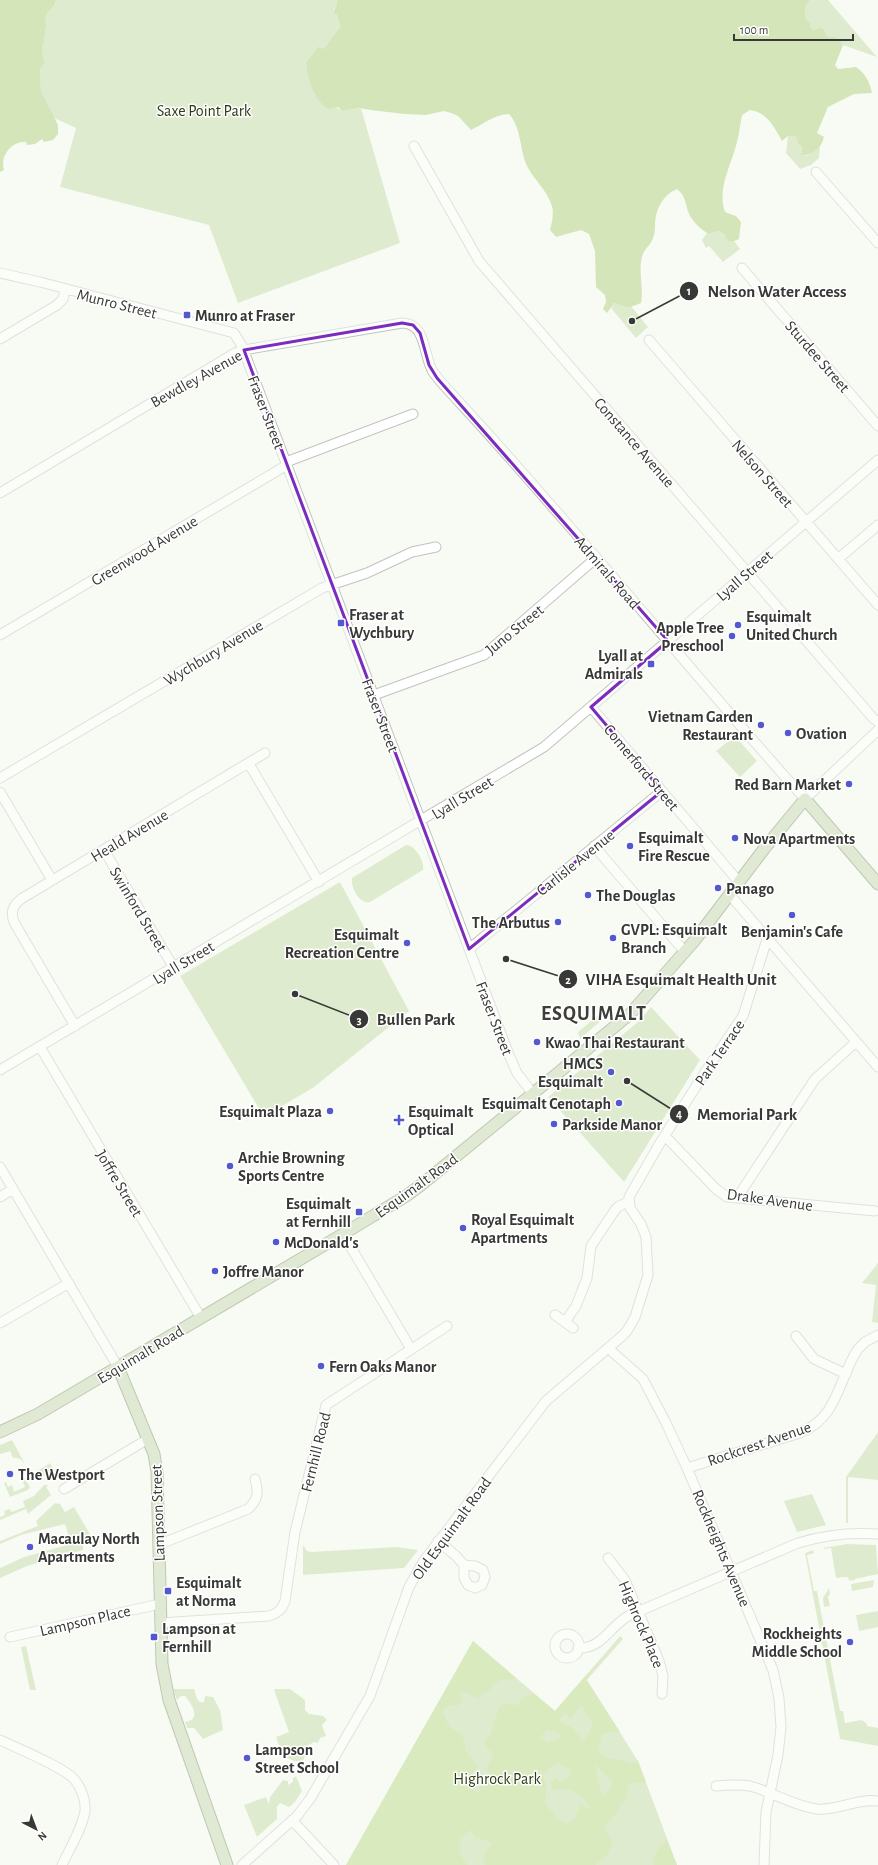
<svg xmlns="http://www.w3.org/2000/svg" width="878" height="1865" font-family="'Alegreya Sans',sans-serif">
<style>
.green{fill:#c2d8a0}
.forest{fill:#b3d47d;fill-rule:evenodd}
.water{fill:#a8c972}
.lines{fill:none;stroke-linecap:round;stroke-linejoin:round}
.minor-casing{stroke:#c1c4be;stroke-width:11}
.major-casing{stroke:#7a8a5f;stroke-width:13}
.minor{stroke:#fff;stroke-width:9}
.major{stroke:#c4d3ac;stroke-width:11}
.marked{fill:none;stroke:#7b2cbf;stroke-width:3;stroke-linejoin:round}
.poi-dot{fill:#5259d0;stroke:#fff;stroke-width:1.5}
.labels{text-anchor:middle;stroke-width:3;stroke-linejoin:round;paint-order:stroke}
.park-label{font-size:16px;fill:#2d3a16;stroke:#fff}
.street-label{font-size:16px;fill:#383936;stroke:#fff}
.poi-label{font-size:16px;font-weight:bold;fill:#383936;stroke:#fff;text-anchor:start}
.district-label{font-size:20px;font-weight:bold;letter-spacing:1px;fill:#3c3e39;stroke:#fff}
.leader{fill:none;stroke:#383936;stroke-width:1.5}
.callout-dot{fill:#383936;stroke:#fff;stroke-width:1.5}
.mark-label{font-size:12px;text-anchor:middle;font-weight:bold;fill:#fff}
.callout-label{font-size:17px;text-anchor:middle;font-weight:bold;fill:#383936;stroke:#fff;stroke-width:3;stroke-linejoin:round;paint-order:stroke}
</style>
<rect width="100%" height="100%" fill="#f8fbf4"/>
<!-- green -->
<path class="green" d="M56,0H337L336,7L333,11L337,14L340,27L324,50L318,48L306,63L310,81L315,94L342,111L361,108L400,243L238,303L209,225L60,187L76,128L54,118L41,91L40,70L42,66V51L45,18L48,12L55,5Z
M810,0H828L877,57L843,45L838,38L827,36L824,30H814L810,27L811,23L806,19L805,8Z
M788,136L796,137L798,144L802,147L801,156L808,155L820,146L819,158L811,165L800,169L786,153Z
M719,231L725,235L732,242L734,241L740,249L723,262L709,246L706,248L702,240L707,233L709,234Z
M614,303L628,308L631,306L648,327L636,338L611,308Z
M735,736L757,761L740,777L716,751Z
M406,845C415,845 425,861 423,870L370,902C360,905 350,887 352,878Z
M340,882L409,1011L314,1087L264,1117L180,976Z
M651,1007L700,1060L624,1182L548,1097L639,1021Z
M602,1009L605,1013L602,1016L604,1018L580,1039L578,1032L602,1012L600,1010Z
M878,1263V1323L872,1322L876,1285L862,1283Z
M878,1432V1480L848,1477V1523H846V1477Z
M12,1440L31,1475L50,1463L59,1479L48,1475L32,1476L30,1474C26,1466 23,1456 13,1458L10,1451L0,1454V1445Z
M16,1465L30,1487L28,1490L10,1497L4,1483L6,1482L8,1487L12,1485L14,1492L25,1487Z
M44,1485H49L46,1487L51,1495L28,1514L26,1509L0,1520V1517L5,1515L4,1511L10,1509L11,1512L25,1507L23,1501L34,1496Z
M812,1494L826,1525L797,1532L784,1501Z
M55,1503L60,1504L65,1512L74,1507L91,1536L83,1541V1550L27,1566L0,1578V1568L24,1557L71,1544L65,1524L21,1535L0,1544V1541L38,1526L36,1521Z
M847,1544L876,1545L878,1574L855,1579V1580L850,1581L847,1577L836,1578L831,1548L824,1549L823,1548Z
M303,1545L307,1551L311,1552L396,1547L418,1550L404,1568L303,1575Z
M813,1550L814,1553L807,1555L814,1591H817L840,1711H843L845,1723L862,1720L867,1724V1726L878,1728V1746L840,1739L805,1553Z
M874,1580L873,1587L852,1591L851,1584Z
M829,1588L830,1595L828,1596L830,1606L824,1607L823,1598Z
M878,1611V1627L859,1631L856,1615Z
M620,1636L623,1639L587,1680L638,1761L677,1865H346L473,1641L555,1711Z
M26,1646L36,1690H30L21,1647Z
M173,1689H194L197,1699L200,1702H204L205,1696L213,1697L220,1710L223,1730L203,1739L194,1728H187L185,1722C202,1719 192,1705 185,1696H181L177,1700Z
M276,1689H290L305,1700V1710L309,1714L323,1716L327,1720L322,1725L326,1736L320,1738L318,1743L314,1742L307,1746L304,1759L302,1761H294L283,1756L276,1737L289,1732L274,1690Z
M296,1776L302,1791L295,1802L289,1807L280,1803L276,1808L277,1809V1819L257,1837L244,1805L266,1797L269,1804L270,1797L283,1780L288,1781V1785L293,1782V1778Z"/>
<!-- forest -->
<path class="forest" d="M473,1641L517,1679L501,1680L491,1685L493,1688L481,1695L478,1699L464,1691L460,1695L463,1701L457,1706L451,1705L442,1709C448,1723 446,1727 461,1733L465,1743V1750L478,1766L469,1777L460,1781H464L474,1791L478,1792L480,1790V1786L490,1776L487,1767L493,1755L484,1743L491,1734L499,1707L504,1704L517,1705L524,1697L534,1694L555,1711L588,1673H591L586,1679L620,1732H609L602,1734L598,1749C607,1764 618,1756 631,1764L638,1761L646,1782L630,1783L625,1800L619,1806L618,1812L604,1826L612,1841L608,1854L595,1865H485L483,1857L492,1844L489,1842L475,1837L471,1830L460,1838C458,1849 461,1856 467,1865H346ZM580,1705L583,1707L593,1723L591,1729L583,1742L573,1728L558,1721L566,1712L570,1719ZM547,1730L558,1733L561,1735L560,1738L548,1743L540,1737ZM558,1763L571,1770C569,1777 566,1780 559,1782L556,1776L551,1783L552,1788C557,1791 560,1789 565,1789C577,1790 587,1802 593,1811L580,1803C578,1813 577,1820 567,1824L559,1820L545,1803L546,1786L543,1776L548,1769ZM595,1764C602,1773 608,1774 613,1784L609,1791L602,1797Z
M667,1840L677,1865H654C653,1853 659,1847 667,1840Z"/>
<!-- water -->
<path class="water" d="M0,0H56L55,5L48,12L45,18L46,25L42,51L44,63L40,70L41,91L58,125V134L53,140L44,142L42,139L35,144L27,145L26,142C11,141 0,156 4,170L0,172Z
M337,0H810L805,8L806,19L811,23L810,27L814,30L820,28L824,30L827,36L838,38L843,45L835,65L838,69L856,67C865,73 870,82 872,93L854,94L828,107L817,133L824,137C821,149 813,154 801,156L802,147L798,144L796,137L788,136L782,141C774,127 767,112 750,110L742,115C740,125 739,136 736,146C730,167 717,190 725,212L736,216L741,222L739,239L732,242L728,241L725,235L719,231L709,234C701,230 693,222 689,214C685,204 686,196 677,189C663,195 656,208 655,223C655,228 655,234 653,238C651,245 643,250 642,257C638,272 644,288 641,303L628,308L614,303L607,313L603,309L606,302L605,295L596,287L595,251L589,234L581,230L556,237L550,230C552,222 554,214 552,206C547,190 534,180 527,166C519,148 522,129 509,114C495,114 484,124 471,130L458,116L451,113L444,111L426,115L405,114L370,110L360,108L342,111L338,107L328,109C313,99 308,79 306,63L318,47L324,49L340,27L337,14L333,13L336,7Z"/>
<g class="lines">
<!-- minor casing -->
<g class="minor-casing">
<path id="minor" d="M414,146L479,261L873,718L878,722
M816,172L878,243
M742,268L878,426
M0,273L40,282L234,333L242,346L509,1055L517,1073L533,1094
M0,339L57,305L63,299L65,290
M649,340L878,605
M286,462L413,414
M0,493L235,353L244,350L402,323C427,323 423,356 433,372C441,383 451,393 460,403C579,532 688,669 805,799L878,730
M838,559L878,525
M0,635L287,465
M374,695L484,655L596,558
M591,707L739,882
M249,764L319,882
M0,778L322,588L367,573L412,552L436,547
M0,792L52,880
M594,846L685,952
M104,850L174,968
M730,895L878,1067
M469,949L662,791
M75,1026L15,924C10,914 12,906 21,899L265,753
M40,1047L201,1318
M0,1070L544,747L878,460
M665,1136L716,1189L727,1197L875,1211
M0,1167L118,1367
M0,1197L13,1189
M737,1198L815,1079L856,1042
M343,1234L411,1349
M555,1315L573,1328
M565,1322L576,1306L587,1278L591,1246L615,1210L619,1206L629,1202
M0,1323L69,1283
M796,1336L814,1359L846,1374
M608,1348L643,1379L666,1423L687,1468L773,1670L779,1698L781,1727L778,1755L766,1812L764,1865
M687,1468L800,1433C839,1417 838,1379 858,1349L865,1342L878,1335
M64,1489L148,1439
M438,1541L456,1556L464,1565V1578L468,1585L475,1588L482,1585L485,1577L483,1570L475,1566L464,1565
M158,1545L248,1509C258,1500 259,1492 255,1479
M608,1558L625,1580L659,1661L663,1676L662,1694
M160,1623L268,1616C277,1614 282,1610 285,1601L295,1532L326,1405L447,1326
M555 1646a12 12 0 1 1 24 0a12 12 0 1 1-24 0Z
M10,1637L160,1604
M578,1648C603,1649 610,1625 630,1615L798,1543C824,1535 850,1532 878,1534
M0,1740C17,1748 63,1767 74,1779C81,1787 86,1800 85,1811C82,1829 70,1848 62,1865
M716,1786C727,1785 738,1784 750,1786C773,1792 793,1806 817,1809C838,1811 857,1798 878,1801
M292,1820L334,1865
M242,1865L297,1816L310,1799L370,1696L409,1587L423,1562L546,1401L621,1337L627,1331L635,1317L648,1275L646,1237L641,1224L630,1208L629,1197L660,1143L709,1066L743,1016L767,939"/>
</g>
<!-- major casing -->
<g class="major-casing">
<path id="major" d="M118,1367L154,1454L157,1472L162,1664L169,1700L227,1865
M0,1432L38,1414L343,1234L406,1196L421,1185L630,1014L695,940L764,849L805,799L878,884"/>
</g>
<!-- minor -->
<use href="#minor" class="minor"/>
<!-- major -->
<use href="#major" class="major"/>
</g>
<!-- marked area -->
<path d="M0 0H878V1865H0ZM402,323L413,325L420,333L429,365L437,378L668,641L591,707L662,791L469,949L244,350Z" fill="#f8fbf4" fill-opacity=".55" fill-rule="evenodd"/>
<path class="marked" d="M402,323L413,325L420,333L429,365L437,378L668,641L591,707L662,791L469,949L244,350Z"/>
<!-- markers -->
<g class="poi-dot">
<rect x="183" y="311" width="8" height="8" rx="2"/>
<rect x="337" y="619" width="8" height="8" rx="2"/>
<circle cx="738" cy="625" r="4"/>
<circle cx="732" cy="636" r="4"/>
<rect x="647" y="660" width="8" height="8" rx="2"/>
<circle cx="761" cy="725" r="4"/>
<circle cx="788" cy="733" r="4"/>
<circle cx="849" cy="784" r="4"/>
<circle cx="735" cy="838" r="4"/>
<circle cx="630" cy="846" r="4"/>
<circle cx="718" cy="888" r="4"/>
<circle cx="588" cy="895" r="4"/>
<circle cx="792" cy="915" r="4"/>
<circle cx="558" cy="922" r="4"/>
<circle cx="613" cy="938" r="4"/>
<circle cx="407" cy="943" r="4"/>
<circle cx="537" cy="1042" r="4"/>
<circle cx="611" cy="1072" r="4"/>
<circle cx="619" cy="1103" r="4"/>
<circle cx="330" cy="1111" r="4"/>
<path d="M397 1114h4v4h4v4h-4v4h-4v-4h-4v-4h4z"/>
<circle cx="554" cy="1124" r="4"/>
<circle cx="230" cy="1166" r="4"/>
<rect x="355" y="1208" width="8" height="8" rx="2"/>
<circle cx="463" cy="1228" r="4"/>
<circle cx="276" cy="1242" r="4"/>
<circle cx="215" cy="1271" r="4"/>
<circle cx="321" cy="1366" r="4"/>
<circle cx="10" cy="1474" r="4"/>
<circle cx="30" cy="1547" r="4"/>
<rect x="164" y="1587" width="8" height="8" rx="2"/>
<rect x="150" y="1633" width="8" height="8" rx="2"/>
<circle cx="850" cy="1642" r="4"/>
<circle cx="247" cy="1758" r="4"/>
</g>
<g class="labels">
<!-- park labels -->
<g class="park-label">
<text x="204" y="116">Saxe Point Park</text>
<text x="497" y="1784">Highrock Park</text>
</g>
<!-- street labels -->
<g class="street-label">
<text transform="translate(117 303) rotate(14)" y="6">Munro Street</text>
<text transform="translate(818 356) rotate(49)" y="6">Sturdee Street</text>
<text transform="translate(196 378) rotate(-29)" y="6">Bewdley Avenue</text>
<text transform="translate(267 412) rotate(69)" y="6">Fraser Street</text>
<text transform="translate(635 442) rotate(49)" y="6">Constance Avenue</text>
<text transform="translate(763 473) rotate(49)" y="6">Nelson Street</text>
<text transform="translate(144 550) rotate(-31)" y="6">Greenwood Avenue</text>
<text transform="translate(608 572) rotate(49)" y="6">Admirals Road</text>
<text transform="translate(744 575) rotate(-41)" y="6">Lyall Street</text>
<text transform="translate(514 629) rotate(-39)" y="6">Juno Street</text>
<text transform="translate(213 652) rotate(-31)" y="6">Wychbury Avenue</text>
<text transform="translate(381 715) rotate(69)" y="6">Fraser Street</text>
<text transform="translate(642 767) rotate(50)" y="6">Comerford Street</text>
<text transform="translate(462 797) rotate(-31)" y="6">Lyall Street</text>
<text transform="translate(129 835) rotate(-31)" y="6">Heald Avenue</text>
<text transform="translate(575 862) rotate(-39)" y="6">Carlisle Avenue</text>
<text transform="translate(139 909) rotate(59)" y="6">Swinford Street</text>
<text transform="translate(183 962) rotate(-31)" y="6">Lyall Street</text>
<text transform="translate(495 1018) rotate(69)" y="6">Fraser Street</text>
<text transform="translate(719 1052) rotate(-56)" y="6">Park Terrace</text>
<text transform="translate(120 1183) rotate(59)" y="6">Joffre Street</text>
<text transform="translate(416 1185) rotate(-36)" y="6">Esquimalt Road</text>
<text transform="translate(770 1199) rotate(8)" y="6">Drake Avenue</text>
<text transform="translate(140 1354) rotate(-31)" y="6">Esquimalt Road</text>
<text transform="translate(759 1443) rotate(-19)" y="6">Rockcrest Avenue</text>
<text transform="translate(315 1452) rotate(-76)" y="6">Fernhill Road</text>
<text transform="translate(157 1513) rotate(-92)" y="6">Lampson Street</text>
<text transform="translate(451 1528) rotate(-54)" y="6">Old Esquimalt Road</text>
<text transform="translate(722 1548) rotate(67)" y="6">Rockheights Avenue</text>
<text transform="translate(85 1620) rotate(-13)" y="6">Lampson Place</text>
<text transform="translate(642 1624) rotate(67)" y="6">Highrock Place</text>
</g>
<!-- poi labels -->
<g class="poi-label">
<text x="195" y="321">Munro at Fraser</text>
<text x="349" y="620">Fraser at<tspan x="349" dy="18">Wychbury</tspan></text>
<text x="746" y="622">Esquimalt<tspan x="746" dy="18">United Church</tspan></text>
<text x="724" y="633" text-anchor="end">Apple Tree<tspan x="724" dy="18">Preschool</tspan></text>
<text x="643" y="661" text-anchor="end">Lyall at<tspan x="643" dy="18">Admirals</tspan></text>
<text x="753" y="722" text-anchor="end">Vietnam Garden<tspan x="753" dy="18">Restaurant</tspan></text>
<text x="796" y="739">Ovation</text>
<text x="841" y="790" text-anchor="end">Red Barn Market</text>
<text x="638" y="843">Esquimalt<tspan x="638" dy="18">Fire Rescue</tspan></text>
<text x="743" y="844">Nova Apartments</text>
<text x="726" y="894">Panago</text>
<text x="596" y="901">The Douglas</text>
<text x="550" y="928" text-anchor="end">The Arbutus</text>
<text x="621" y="935">GVPL: Esquimalt<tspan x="621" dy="18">Branch</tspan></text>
<text x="792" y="937" text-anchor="middle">Benjamin's Cafe</text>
<text x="399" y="940" text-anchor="end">Esquimalt<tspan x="399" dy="18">Recreation Centre</tspan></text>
<text x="545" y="1048">Kwao Thai Restaurant</text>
<text x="603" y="1069" text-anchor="end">HMCS<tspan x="603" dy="18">Esquimalt</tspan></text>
<text x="611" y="1109" text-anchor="end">Esquimalt Cenotaph</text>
<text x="322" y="1117" text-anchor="end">Esquimalt Plaza</text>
<text x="408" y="1117">Esquimalt<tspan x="408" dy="18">Optical</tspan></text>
<text x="562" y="1130">Parkside Manor</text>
<text x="238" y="1163">Archie Browning<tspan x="238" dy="18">Sports Centre</tspan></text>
<text x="351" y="1209" text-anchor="end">Esquimalt<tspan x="351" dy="18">at Fernhill</tspan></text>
<text x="471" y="1225">Royal Esquimalt<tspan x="471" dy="18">Apartments</tspan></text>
<text x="284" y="1248">McDonald's</text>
<text x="223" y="1277">Joffre Manor</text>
<text x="329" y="1372">Fern Oaks Manor</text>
<text x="18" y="1480">The Westport</text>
<text x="38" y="1544">Macaulay North<tspan x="38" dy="18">Apartments</tspan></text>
<text x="176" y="1588">Esquimalt<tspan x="176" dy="18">at Norma</tspan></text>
<text x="162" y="1634">Lampson at<tspan x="162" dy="18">Fernhill</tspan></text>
<text x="842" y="1639" text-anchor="end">Rockheights<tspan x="842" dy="18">Middle School</tspan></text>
<text x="255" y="1755">Lampson<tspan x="255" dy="18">Street School</tspan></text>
</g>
<!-- district labels -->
<g class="district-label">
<text x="594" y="1020">ESQUIMALT</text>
</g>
</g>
<!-- callouts -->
<path class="leader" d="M632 321L689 291M506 959L568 979M295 994L359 1019M627 1081L679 1114"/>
<g class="callout-dot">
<circle cx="632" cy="321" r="4"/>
<circle cx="506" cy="959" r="4"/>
<circle cx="295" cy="994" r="4"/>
<circle cx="627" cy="1081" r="4"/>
<circle cx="689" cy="291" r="10"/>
<circle cx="568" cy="979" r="10"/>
<circle cx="359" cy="1019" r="10"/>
<circle cx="679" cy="1114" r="10"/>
</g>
<g class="mark-label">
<text x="689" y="295">1</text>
<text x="568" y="984">2</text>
<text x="359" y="1024">3</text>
<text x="679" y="1118">4</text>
</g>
<g class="callout-label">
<text x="777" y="297">Nelson Water Access</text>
<text x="681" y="985">VIHA Esquimalt Health Unit</text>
<text x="416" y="1025">Bullen Park</text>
<text x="747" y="1120">Memorial Park</text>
</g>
<!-- north arrow -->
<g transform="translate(36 1829) rotate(138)" stroke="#ffffff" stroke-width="3" paint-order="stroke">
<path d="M0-3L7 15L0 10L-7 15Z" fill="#383936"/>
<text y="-6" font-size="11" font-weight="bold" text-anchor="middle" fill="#383936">N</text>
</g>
<!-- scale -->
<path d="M734 34v6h119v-6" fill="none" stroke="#383936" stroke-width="2"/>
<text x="740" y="34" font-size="12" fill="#383936" stroke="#ffffff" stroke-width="3" paint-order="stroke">100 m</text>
</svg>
